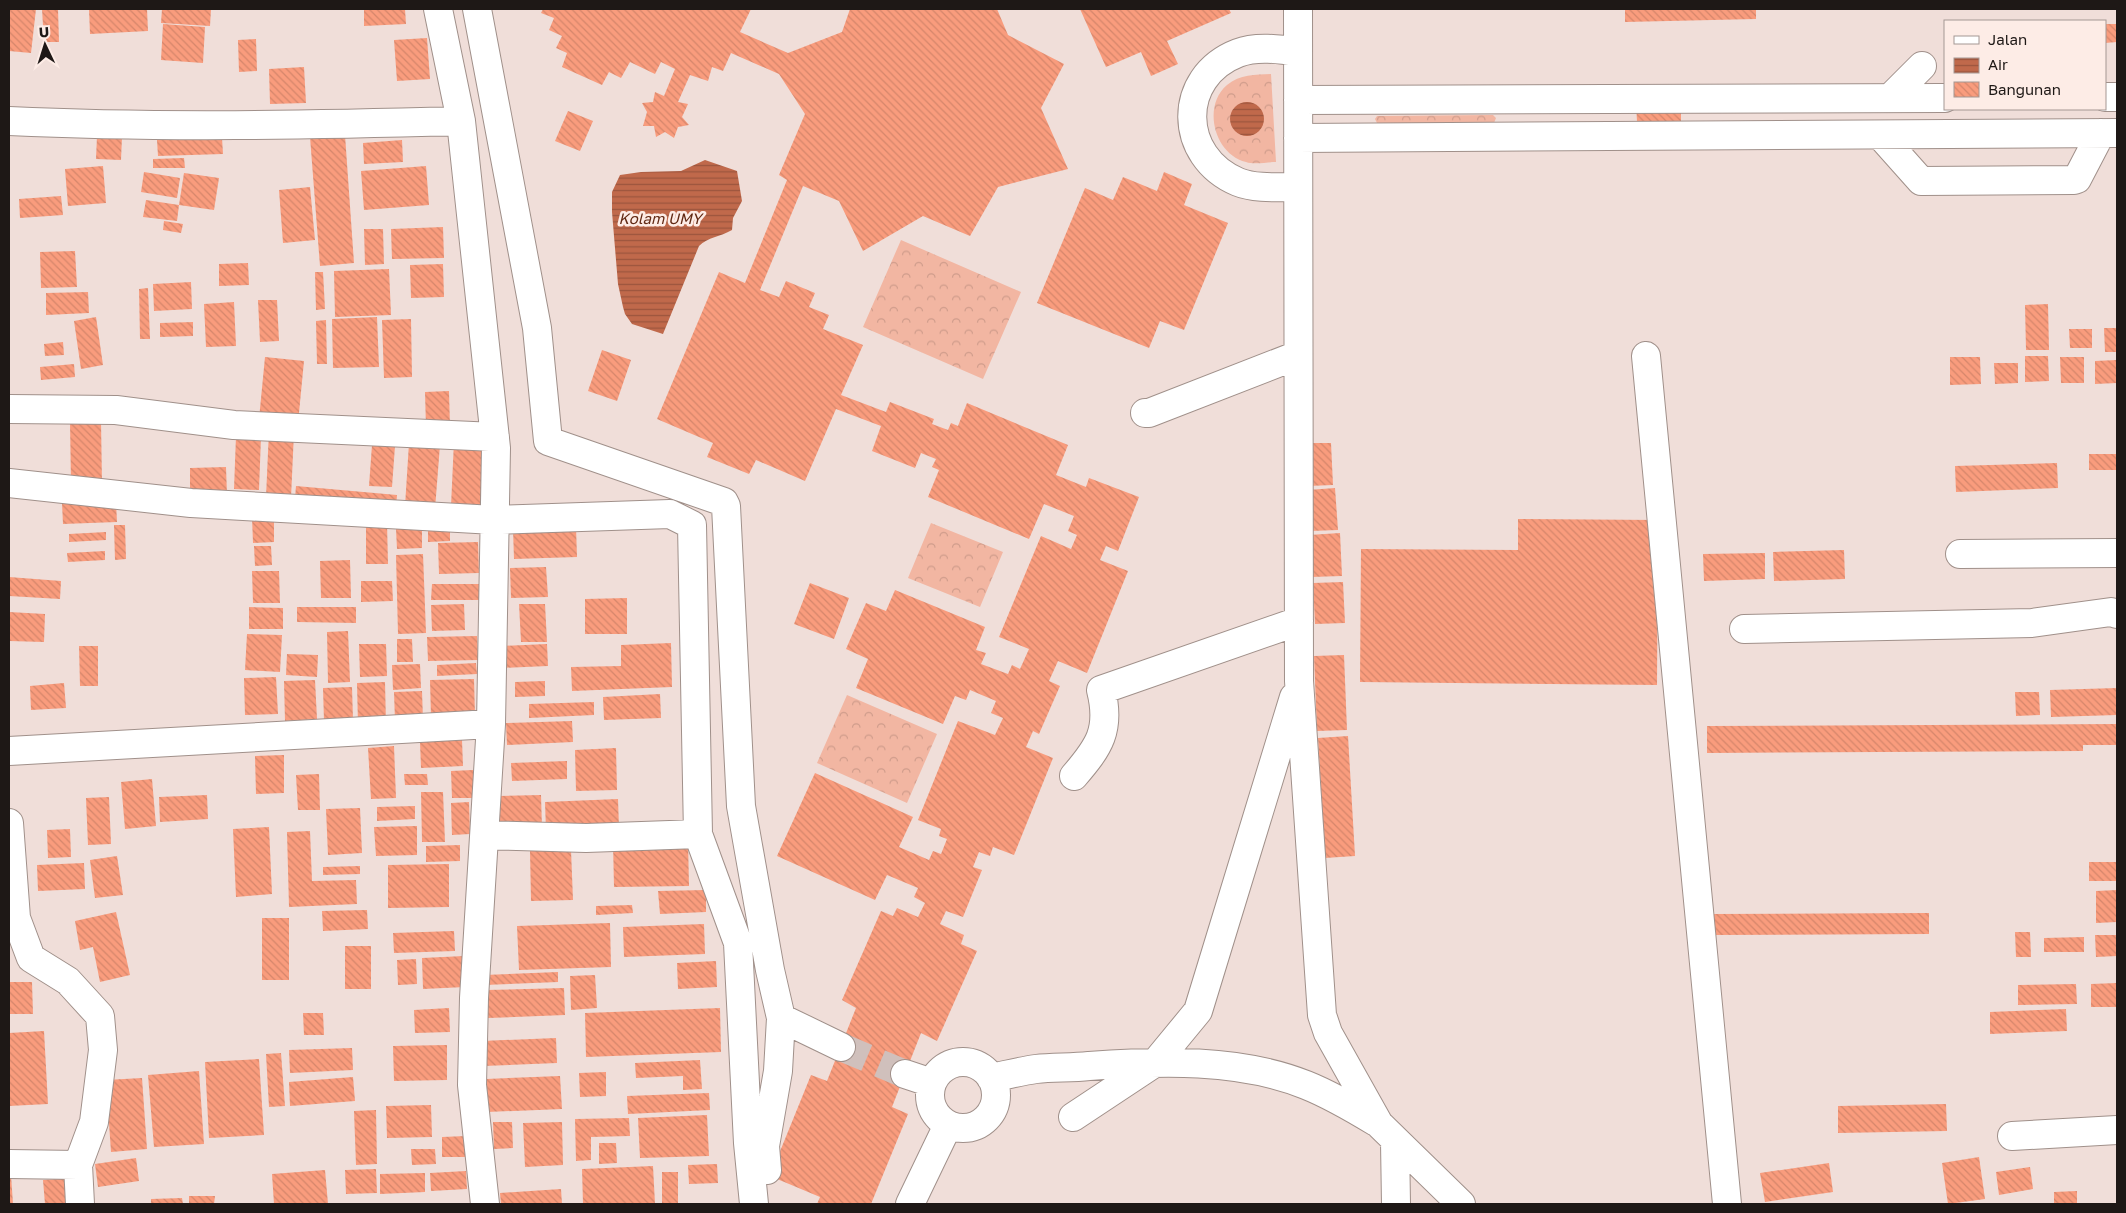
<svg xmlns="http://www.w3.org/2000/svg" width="2126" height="1213" font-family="'Golos Text',sans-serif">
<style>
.forest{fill:url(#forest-crowns)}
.water{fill:url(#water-rules)}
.building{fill:url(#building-back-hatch)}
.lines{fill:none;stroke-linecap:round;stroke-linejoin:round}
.minor-tunnel{stroke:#d0c0bc;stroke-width:28;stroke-dasharray:28 14;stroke-linecap:butt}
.minor-casing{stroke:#a0908a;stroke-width:30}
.minor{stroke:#fff;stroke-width:28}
.labels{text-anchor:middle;stroke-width:5;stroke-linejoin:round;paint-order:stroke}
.water-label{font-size:15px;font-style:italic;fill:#622914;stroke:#fdece6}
</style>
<defs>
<pattern id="forest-crowns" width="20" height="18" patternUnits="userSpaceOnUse" patternTransform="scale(1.25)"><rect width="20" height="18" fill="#f2b6a2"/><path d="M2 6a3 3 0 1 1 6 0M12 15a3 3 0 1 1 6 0" fill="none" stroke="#cf9c8b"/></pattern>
<pattern id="water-rules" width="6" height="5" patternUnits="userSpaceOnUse" patternTransform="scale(1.25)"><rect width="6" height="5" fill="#c0694b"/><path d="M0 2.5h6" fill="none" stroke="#9b553d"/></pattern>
<pattern id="building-back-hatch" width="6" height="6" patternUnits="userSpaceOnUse" patternTransform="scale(1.25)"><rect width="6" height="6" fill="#f99c7d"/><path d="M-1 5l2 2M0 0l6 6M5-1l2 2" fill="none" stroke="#d5866b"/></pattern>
</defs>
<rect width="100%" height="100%" fill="#f0ded9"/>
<!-- forest -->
<path class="forest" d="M1271,74L1276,162C1268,162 1254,165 1246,162C1214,154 1202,106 1227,85C1240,74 1255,75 1271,74Z
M1493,115L1496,118L1494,123H1377L1375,119L1377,116Z
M901,240L1021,292L983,379L863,327Z
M931,523L1003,552L980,607L908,578Z
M847,695L937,734L907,803L817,763Z"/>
<!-- water -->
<path class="water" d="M1230 119a17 17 0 1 1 34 0a17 17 0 1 1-34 0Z
M705,160L737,171L742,201L733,218L732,230C720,237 708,237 699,246L663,334L632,324L625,314L623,307L618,284L612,212V192L620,175L641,172L681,171Z"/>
<!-- building -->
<path class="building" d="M9,9H36L31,53L9,51Z
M42,9H58L59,42H44Z
M89,9H147L148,31L90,34Z
M162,9H211L210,26L161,23Z
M364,9H405L406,24L364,26Z
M543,9H751L740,32L788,53L842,32L850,9H997L1008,35L1064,64L1041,108L1068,169L998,187L970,236L923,216L863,251L839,201L803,186L760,290L779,297L786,281L815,293L809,307L829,315L823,329L863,345L841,395L886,412L890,402L934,419L932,424L948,430L951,423L958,426L967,403L1068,445L1056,475L1086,487L1089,478L1139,497L1118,551L1106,546L1100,560L1128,571L1087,673L1058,661L1049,681L1060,686L1039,734L1033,731L1026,747L1053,758L1014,855L993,847L990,856L979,852L973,867L982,870L963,917L946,911L940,924L964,935L961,944L977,951L937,1041L921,1033L892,1107L908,1114L871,1204H817L820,1197L770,1176L811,1075L827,1081L856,1008L842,1000L881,911L893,916L897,908L918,917L925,903L914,897L918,888L887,875L875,900L777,856L815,773L913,817L899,847L929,860L933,851L941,854L947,839L939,836L941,829L918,820L958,721L995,735L1003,718L991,713L996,701L970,690L966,700L955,696L943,724L856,688L868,659L846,649L866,603L886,611L895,590L985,627L976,650L986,653L981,664L1008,674L1012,665L1020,669L1029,649L999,637L1041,536L1071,549L1077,535L1068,531L1074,516L1044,504L1029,539L928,497L939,470L932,467L936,459L921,453L915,468L872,451L881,426L836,409L805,481L756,460L749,474L707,457L713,443L657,419L719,272L745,283L787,180L779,175L805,114L779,74L731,53L723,71L712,67L708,81L690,75L678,102L688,104L682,117L689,125L678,127L674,138L665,132L656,137L654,126H643L647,112L642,103L653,102L655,92L664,96L675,69L661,62L655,74L630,62L621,78L609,72L602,85L562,67L567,53L556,48L562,36L549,30L554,18L541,13Z
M1080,9H1229L1231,13L1167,41L1178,64L1151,76L1141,52L1106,67Z
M1625,9H1756V19L1625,22Z
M163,24L205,27L203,63L161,60Z
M2105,24H2117V42L2105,43Z
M427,38L430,79L397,81L394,40Z
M256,39L257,71L239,72L238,40Z
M304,67L306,103L270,104L269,69Z
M1636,102H1681V122H1637Z
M568,111L593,121L580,151L555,141Z
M345,135L354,263L320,266L310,137Z
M97,136L122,137L121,160L96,159Z
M222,138L223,154L158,156L157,140Z
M402,140L403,162L364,164L363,143Z
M184,158L185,168H153V159Z
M103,166L106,203L68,206L65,169Z
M426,166L429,205L364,210L361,171Z
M144,172L180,178L177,198L141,192Z
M1164,172L1192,184L1184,205L1228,223L1184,330L1160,321L1149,348L1037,303L1085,188L1113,200L1123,177L1157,191Z
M184,173L219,178L214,210L179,205L177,221L143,217L146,200L179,205Z
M310,187L315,240L283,243L279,190Z
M61,196L63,215L20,218L19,199Z
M164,221L183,224L181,233L163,230Z
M443,227L444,258L392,259L391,229Z
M364,229H383L384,264L365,265Z
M75,251L77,287L41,288L40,252Z
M248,263L249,285L219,286V264Z
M443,264L444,297L411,298L410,265Z
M389,269L391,315L335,317L334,271Z
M315,272H323L325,309L316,310Z
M191,282L192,309L154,311L153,284Z
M148,288L150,339H140L139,289Z
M88,292L89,313L46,315V293Z
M258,300H277L279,341L260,342Z
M234,302L236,346L206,347L204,304Z
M2048,304L2049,350H2026L2025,305Z
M96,317L103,365L81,369L74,321Z
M377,317L379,367L333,368L332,319Z
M411,319L412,377L384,378L382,320Z
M326,320L327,364H317L316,321Z
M193,322V336L160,337V323Z
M2104,328H2117V352H2105Z
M2069,329H2092V348H2070Z
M63,342L64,355L45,356L44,344Z
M602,350L631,360L617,401L588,391Z
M2025,356H2048L2049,381L2025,382Z
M265,357L304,361L298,423L259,419Z
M1950,357H1980L1981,384L1950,385Z
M2060,357H2084V383H2061Z
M2117,360V383L2095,384V361Z
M1994,363H2018V383L1995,384Z
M74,364L75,377L41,380L40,367Z
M449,391L450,427H426L425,392Z
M101,421L102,484H71L70,422Z
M269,430L294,432L291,498L266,497Z
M236,436L261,437L259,490L234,489Z
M454,441L488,442L484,508L451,506Z
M409,443L440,445L435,509L405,506Z
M1306,443H1331L1333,485L1308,486Z
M372,445L395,446L392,487L369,486Z
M2089,454H2117V470H2089Z
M2057,463L2058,488L1956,492L1955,466Z
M226,467L227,495L190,496V468Z
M296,486L397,495L396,508L295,498Z
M1335,488L1338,530L1310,531L1308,490Z
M116,502L117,522L63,524L62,503Z
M274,516V542L253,543L252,517Z
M1518,519L1658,520L1657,685L1360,682L1361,549L1518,550Z
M366,523H387L388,564H366Z
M114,525H125L126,559L115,560Z
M450,525V541L428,542V526Z
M576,527L577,557L514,559L513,529Z
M396,529H422V548L397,549Z
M106,532V540L69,542V534Z
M1340,533L1342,576L1311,577L1309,535Z
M478,542L479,573L439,574L438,543Z
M254,546H271L272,565L255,566Z
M1844,550L1845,579L1774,581L1773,552Z
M105,551V560L68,562L67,553Z
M1765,553V579L1704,581L1703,554Z
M423,554L426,633L398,634L396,555Z
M350,560L351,598H321L320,561Z
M546,567L548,597L511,598L510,568Z
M252,571H279L280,603H253Z
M9,577L61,581L60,599L9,596Z
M361,581H392L393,601L361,602Z
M1343,582L1345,623L1315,624L1313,583Z
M810,583L849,598L834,639L794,624Z
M432,584H480V600H431Z
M627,598V634H585V599Z
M464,604L465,630L432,631L431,605Z
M519,604H545L547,642H521Z
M249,607L283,608V629H249Z
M297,607H356V623L297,622Z
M9,612L45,614L44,642L9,641Z
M348,631L350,682L328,683L327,632Z
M247,634L282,635L280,672L245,670Z
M477,636L478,660L428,661L427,637Z
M397,639H412L413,662H397Z
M671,643L672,687L572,691L571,667L621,666V645Z
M359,644H386L387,676L360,677Z
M547,644L548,666L501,668V646Z
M79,646H98V686H80Z
M287,654L318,655L317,677L286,675Z
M1344,655L1347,730L1317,731L1314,656Z
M476,663L477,674L437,676V665Z
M420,664L421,688L393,690L392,665Z
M276,677L278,714L245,715L244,678Z
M474,679L475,716L431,717L430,680Z
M315,680L317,719L285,721L284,681Z
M545,681V696L515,697V682Z
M385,682L386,724L358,725L357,683Z
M64,683L66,708L31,710L30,686Z
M352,687L353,720L324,721L323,688Z
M2117,688V715L2051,717L2050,690Z
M422,691L423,720L395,721L394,692Z
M2015,692H2039L2040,715L2016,716Z
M660,694L661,718L604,720L603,697Z
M594,702V715L529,718V704Z
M572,721L573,742L507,745L506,723Z
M2117,724V745H2083V751L1707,753V726Z
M1348,736L1355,856L1325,858L1318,738Z
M462,740L463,766L421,768L420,742Z
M394,746L396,798L371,799L368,748Z
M616,748L617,790L576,791L575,750Z
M284,755V793L256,794L255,756Z
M567,761V779L512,781L511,763Z
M473,770L474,798H452L451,771Z
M319,774L320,810H298L296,775Z
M404,774H427L428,785H405Z
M152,779L156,826L125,829L121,782Z
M421,792H443L445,842H422Z
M207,795L208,819L160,822L159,797Z
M541,795L542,828L500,830L499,796Z
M109,797L111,844L88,845L86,798Z
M618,799L619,828L546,831L545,802Z
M469,802L470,834L452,835L451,803Z
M415,806V819L377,821V807Z
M360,808L362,853L328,855L326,809Z
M417,826V855L376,856L374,827Z
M269,827L272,894L236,897L233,829Z
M70,829L71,857L48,858L47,830Z
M310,831L312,881L356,880L357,904L289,907L287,832Z
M688,841L689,886L614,887L613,842Z
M460,845V861L426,862V846Z
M571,850L573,900L531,901L530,851Z
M117,856L123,895L95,898L90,860Z
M2089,862H2117V881H2089Z
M84,863L85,889L38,891L37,865Z
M449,864V907L388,908V865Z
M360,866V874L323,875V867Z
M706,890V912L660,914L658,891Z
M2117,890V922L2096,923V891Z
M632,905L633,913L596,915V906Z
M367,910L368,929L323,931L322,911Z
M116,912L130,975L100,982L93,947L80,950L75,921Z
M1929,913V934L1711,935V914Z
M262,918H289V980H262Z
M610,923L611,967L519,970L517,926Z
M704,924L705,954L624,957L623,927Z
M454,931L455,951L394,953L393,933Z
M2015,932H2030L2031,957H2016Z
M2095,935H2117V956L2096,957Z
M2084,937V952H2044V938Z
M345,946H371V989H345Z
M464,956L465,987L423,989L422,958Z
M416,959L417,984L398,985L397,960Z
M716,961L717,987L678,989L677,963Z
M558,972V982L484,985V975Z
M595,975L597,1008L571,1010L570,976Z
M9,982H32L33,1014H9Z
M2117,983V1007H2091V984Z
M2076,984L2077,1004L2018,1005V985Z
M564,988L565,1015L488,1018L486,990Z
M449,1008L450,1032L415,1033L414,1010Z
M720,1008L721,1052L586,1057L585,1013Z
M2066,1009L2067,1031L1990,1034V1012Z
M303,1013H323L324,1035H304Z
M44,1031L48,1104L9,1106V1033Z
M556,1038L557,1063L483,1066L482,1041Z
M447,1045V1080L394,1081L393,1046Z
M352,1048L353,1070L290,1073L289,1050Z
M281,1053L285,1106L269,1107L266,1054Z
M259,1059L264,1135L209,1138L205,1062Z
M700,1060L702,1089L683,1090V1076L636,1078L635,1063Z
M199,1071L204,1144L154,1147L148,1075Z
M606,1072V1096L580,1097L579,1073Z
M560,1076L562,1109L487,1112L486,1079Z
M353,1077L355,1101L290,1106L289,1082Z
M142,1078L147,1149L111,1152L106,1080Z
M709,1093L710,1110L628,1114L627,1096Z
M1946,1104L1947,1131L1838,1133V1106Z
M431,1105L432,1137L387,1138L386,1106Z
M376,1110L377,1164L356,1165L354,1111Z
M707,1115L709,1156L640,1158L638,1118Z
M629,1118L630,1136L591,1137V1160L576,1161L575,1119Z
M493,1122H512L513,1148L494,1149Z
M562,1122L563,1165L525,1167L523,1123Z
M466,1136V1157H442V1137Z
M599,1143H616L617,1163L599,1164Z
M411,1149H435L436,1164L412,1165Z
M1979,1157L1985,1199L1948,1204L1942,1163Z
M136,1158L139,1181L98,1187L95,1164Z
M1829,1163L1833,1192L1765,1202L1760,1173Z
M717,1164L718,1183L689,1184L688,1165Z
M653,1166L655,1204H583L582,1169Z
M2030,1167L2033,1189L1999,1195L1996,1172Z
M376,1169L377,1193L346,1194L345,1170Z
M325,1170L328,1204H274L272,1174Z
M466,1171L467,1189L431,1191L430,1173Z
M662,1172H678V1204H662Z
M425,1173V1192L380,1194V1174Z
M9,1175H11L13,1204H9Z
M76,1178L78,1204H45L43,1180Z
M561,1189L562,1204H501L500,1193Z
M2077,1191V1204H2054V1192Z
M189,1196H215L214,1204H189Z
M182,1198L183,1204H151V1199Z"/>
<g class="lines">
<!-- minor-tunnel -->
<path class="minor-tunnel" d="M841,1047L905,1074"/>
<!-- minor casing -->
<g class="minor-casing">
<path id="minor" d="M438,9L461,121L496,448L491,724L474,998L472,1085L485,1204
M477,9L537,328L548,441L724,502L726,506L741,806L770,970L781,1018L778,1071L765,1146L767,1170
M1298,9L1299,681L1322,1015L1328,1033L1379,1124L1461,1204
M1298,52C1279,49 1256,46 1238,53C1176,77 1178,157 1238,182C1255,189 1279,187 1298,187
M2105,97H2117
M1890,98L1922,66
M1298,100L1945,98
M9,121C159,128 311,125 461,121
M1880,135L1921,181L2074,180L2077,179L2101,133
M1298,138L2117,133
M1646,356L1727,1204
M9,409L116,410L234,425L495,437
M1145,413H1149L1298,355
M9,483L191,503L494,520L670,514L692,525L698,834L738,943L748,1143L754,1204
M1960,554L2117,553
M1744,629L2032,623L2111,612L2117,614
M9,751L491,724
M1074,776C1099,747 1111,730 1101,690L1299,621
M9,823L16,918L31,958L68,981L100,1016L103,1050L94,1122L78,1165L80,1204
M485,835L586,838L698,834
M781,1018L841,1047
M930 1095a33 33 0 1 1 66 0a33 33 0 1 1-66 0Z
M905,1074L932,1083
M991,1078C1006,1075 1021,1071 1036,1069C1053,1067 1071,1068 1089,1066C1159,1061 1239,1058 1306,1085C1331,1095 1353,1108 1376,1122
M1073,1117L1156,1062L1198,1011L1294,697
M2012,1136L2117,1130
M1395,1142L1396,1204
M9,1164L78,1165
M910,1204L948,1125"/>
</g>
<!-- minor -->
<use href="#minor" class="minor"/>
</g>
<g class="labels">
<!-- water labels -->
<g class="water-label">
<text x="660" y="224">Kolam UMY</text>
</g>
</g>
<!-- border -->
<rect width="2126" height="1213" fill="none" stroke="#1e1816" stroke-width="20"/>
<!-- legend -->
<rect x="1944" y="20" width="162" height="90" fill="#fdece6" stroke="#a49793"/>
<rect x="1954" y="36" width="25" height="8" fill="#ffffff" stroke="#a49793"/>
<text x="1988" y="45" font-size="15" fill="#1e1816">Jalan</text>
<rect x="1954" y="58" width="25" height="15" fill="url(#water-rules)" stroke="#a49793"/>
<text x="1988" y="70" font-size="15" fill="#1e1816">Air</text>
<rect x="1954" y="82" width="25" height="15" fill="url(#building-back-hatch)" stroke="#a49793"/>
<text x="1988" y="95" font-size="15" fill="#1e1816">Bangunan</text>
<!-- north arrow -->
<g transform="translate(45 45) rotate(356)" stroke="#fdece6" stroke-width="4" paint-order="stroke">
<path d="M0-4L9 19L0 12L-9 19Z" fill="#1e1816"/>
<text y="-8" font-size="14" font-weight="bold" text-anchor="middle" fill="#1e1816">U</text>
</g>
</svg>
